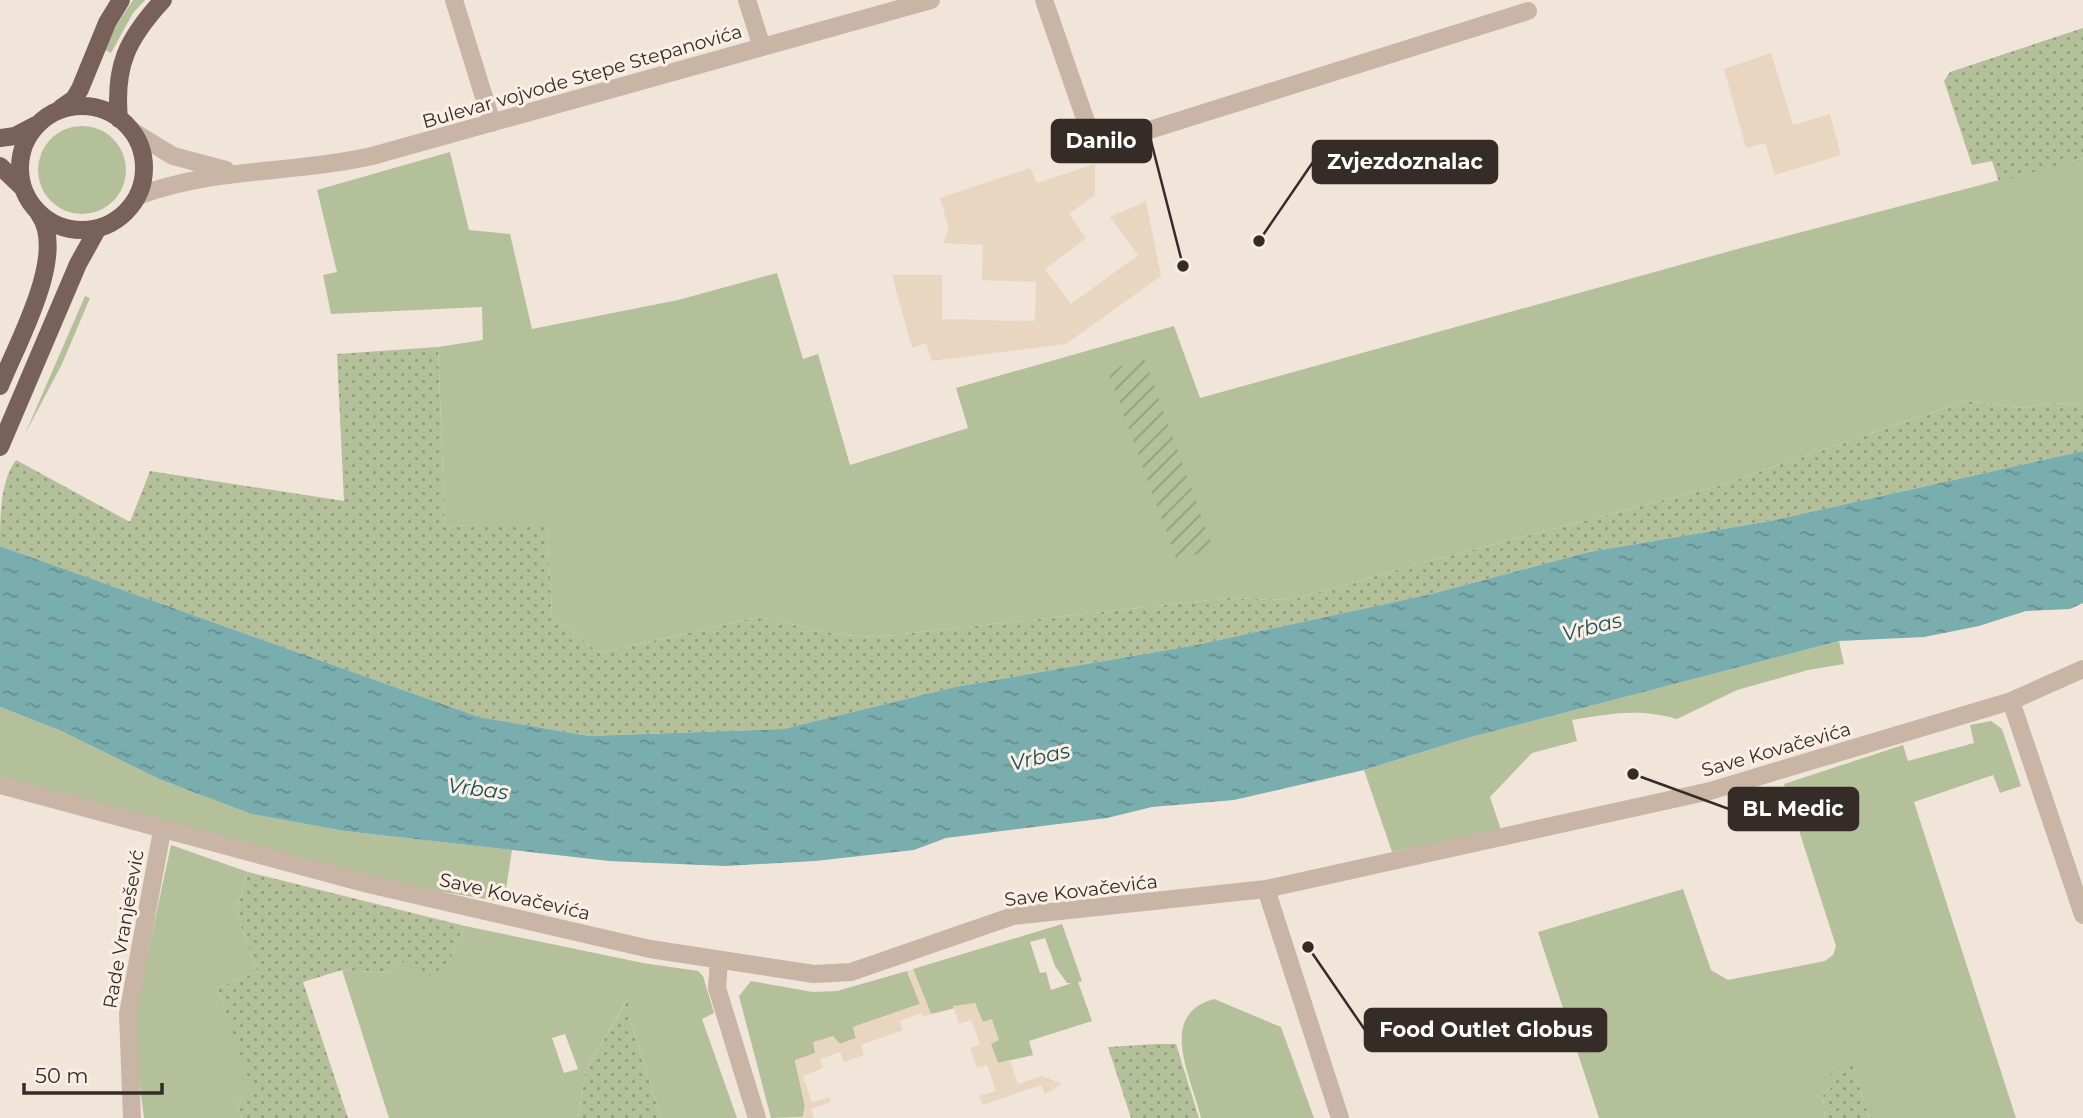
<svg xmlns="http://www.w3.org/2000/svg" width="2083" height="1118" font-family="Montserrat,sans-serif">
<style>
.grass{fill:#b4c09a;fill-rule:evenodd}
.park{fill:url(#park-dots)}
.garden{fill:url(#garden-furrows)}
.plaza{fill:#e9d6c0}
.water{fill:url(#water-ripples)}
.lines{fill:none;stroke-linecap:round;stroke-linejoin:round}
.minor{stroke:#c9b5a5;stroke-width:18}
.major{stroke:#776158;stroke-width:18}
.labels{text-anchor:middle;stroke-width:6;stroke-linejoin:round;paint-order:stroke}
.street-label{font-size:19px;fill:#352b27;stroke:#f9efe5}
.water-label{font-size:21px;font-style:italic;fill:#1d5356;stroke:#f9efe5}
.leader{fill:none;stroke:#352b27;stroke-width:2.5}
.callout-dot{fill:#352b27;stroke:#f9efe5;stroke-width:2.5}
.callout{fill:#352b27;stroke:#352b27;stroke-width:2.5}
.callout-label{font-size:21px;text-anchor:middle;font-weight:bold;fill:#fff}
</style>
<defs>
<pattern id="park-dots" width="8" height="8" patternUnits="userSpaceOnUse" patternTransform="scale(1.75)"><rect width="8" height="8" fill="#b4c09a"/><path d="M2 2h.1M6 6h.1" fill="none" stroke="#939c7e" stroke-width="1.8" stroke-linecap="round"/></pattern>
<pattern id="garden-furrows" width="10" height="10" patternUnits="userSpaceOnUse" patternTransform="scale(1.75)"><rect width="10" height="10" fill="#b4c09a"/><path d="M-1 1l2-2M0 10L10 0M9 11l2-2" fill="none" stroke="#939c7e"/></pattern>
<pattern id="water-ripples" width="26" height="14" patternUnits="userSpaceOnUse" patternTransform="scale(1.75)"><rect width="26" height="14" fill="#79adae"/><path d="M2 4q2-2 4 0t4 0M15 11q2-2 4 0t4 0" fill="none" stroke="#648d8e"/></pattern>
</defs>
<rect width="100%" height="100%" fill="#f1e5d9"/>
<!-- grass -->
<path class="grass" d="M133,0H145L133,13L111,53L105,50L109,37Z
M38 170a44 44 0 1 1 88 0a44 44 0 1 1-88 0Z
M450,152L469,230L510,234L532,329L678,300L777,273L803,359L818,354L850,465L968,428L956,388L1174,326L1200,398L1741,248L2083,158V404L2046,403L2026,408L1965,401L1718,486L1426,562L1291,600L1229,598L876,637L842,635L758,617L599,653L552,615L547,524L445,526L438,347L483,340L482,307L331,314L323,275L337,272L317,190Z
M85,296L90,298L62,364L25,434Z
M1839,641L1844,664L1808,670L1737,690L1677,719C1637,708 1612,714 1572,720L1577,741L1532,753L1490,797L1501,830L1392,852L1364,770L1471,737Z
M0,707L59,730L159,779L251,814L344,831L512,850L504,902L395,884L0,777Z
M1991,721L2002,729L2021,786L2000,793L1993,775L1914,802L2016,1118H1873L1868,1114L1853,1066L1823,1095L1825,1118H1599L1538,932L1683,889L1711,970L1728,980L1825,961L1833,955L1836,946L1784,784L1903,745L1908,761L1974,743L1970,725Z
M171,845L248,872L236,912L257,972L217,988L254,1093L236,1102L242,1118H144L132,1027Z
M1062,924L1082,981L1078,982L1092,1021L1029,1041L1033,1055L998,1063L975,1003L931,1014L913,969ZM1045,938L1055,966L1067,983H1072L1051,990L1046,972L1040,973L1030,942Z
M465,926L643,963L698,971L703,976L714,1013L702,1019L737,1118H661L631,1022L627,1000L586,1070L578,1118H389L342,970L391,973L399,960L448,964ZM565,1034L578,1069L564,1073L552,1038Z
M907,971L920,1004L853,1027L856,1038L840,1044L832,1037L815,1053L795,1061L805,1106L803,1117L771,1118L739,996L751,981L813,992L837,991Z
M1214,999L1281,1027L1314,1118H1201C1192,1078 1156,1015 1214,999Z"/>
<!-- park -->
<path class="park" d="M2083,28V158L1999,182L1992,161L1972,165L1944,81L1950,72Z
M438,347L445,526L547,523L552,615L599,653L758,617L842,635L876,637L1229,598L1291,600L1426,562L1718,486L1965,401L2026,408L2046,403L2083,404V451L1770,521L1589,552L1431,594L1196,645L955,687L783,729L589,736L479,717L0,546C0,518 0,481 16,460L130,522L150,471L344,501L337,354Z
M248,872L465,926L448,964L428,977L399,960L391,973L342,970L303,982L348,1118H242L236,1102L253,1093L217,988L257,972L236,912Z
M628,999L631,1022L661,1118H578L586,1070Z
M1156,1044H1176L1199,1118H1131L1108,1047Z
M1853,1066L1868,1114L1873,1118H1825L1823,1095L1832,1087L1831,1070Z"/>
<!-- garden -->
<path class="garden" d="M1144,358L1213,548L1177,561L1108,371Z"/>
<!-- plaza -->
<path class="plaza" d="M1771,53L1793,125L1830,114L1841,155L1775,175L1765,143L1746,148L1724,69Z
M1095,164V195L1069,214L1086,238L1045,269L1071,304L1138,255L1110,217L1146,201L1161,276L1066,344L932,361L926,343L912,348L892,275H942V319L1035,321L1036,282L982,280L983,245L943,243L949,229L940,198L1030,168L1037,183Z
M913,969L931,1014L923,1017L921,1013L900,1021L903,1030L861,1045L864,1055L844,1062L840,1052L820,1059L823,1068L803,1076L812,1102L829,1097L831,1102L811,1109L814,1118H799L803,1116L805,1106L795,1060L815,1053L813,1042L833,1036L840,1044L856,1038L853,1027L920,1004L907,971Z
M975,1003L983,1022L992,1019L999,1040L991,1044L998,1063L1010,1060L1018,1084L1042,1076L1062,1084L1045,1094L1041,1085L983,1105L979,1096L996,1091L987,1065L977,1068L970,1048L980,1044L971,1020L959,1024L953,1006Z"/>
<!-- water -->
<path class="water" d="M2083,451V603L2070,609L2026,611L1979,626L1924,637L1839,641L1471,737L1364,770L1234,800L1152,807L1107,818L946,838L914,850L815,861L725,866L609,861L344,831L251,814L159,779L59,730L0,707V546L479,717L589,736L783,729L955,687L1196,645L1431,594L1589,552L1770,521Z"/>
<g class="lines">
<!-- minor -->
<path class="minor" d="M454,0L492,123
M747,0L762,47
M1044,0L1090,133L1105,144L1528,11
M132,131L173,156L226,170
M138,196C214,167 294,174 372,156L931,0
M2011,701L2083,915
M0,785L368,884L650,949L814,974L851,972L1013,916L1266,889L1710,791L2011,701L2083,669
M1266,889L1340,1118
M719,960L717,988L757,1118
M132,1118L128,1014L162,831"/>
<!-- major -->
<path class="major" d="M20 168a62 62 0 1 1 124 0a62 62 0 1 1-124 0Z
M61,108L74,99L80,89L107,23L121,0
M119,119C114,66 127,39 163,0
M0,138L15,136L36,125
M0,166L23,188
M0,386C17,343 68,254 39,214
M0,447L78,264L98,228"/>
</g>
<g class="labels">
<!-- street labels -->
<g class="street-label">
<text transform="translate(582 76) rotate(-16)" y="7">Bulevar vojvode Stepe Stepanovića</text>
<text transform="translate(1776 749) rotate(-16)" y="7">Save Kovačevića</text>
<text transform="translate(1081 890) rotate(-7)" y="7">Save Kovačevića</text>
<text transform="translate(515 896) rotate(13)" y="7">Save Kovačevića</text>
<text transform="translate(123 929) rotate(-80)" y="7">Rade Vranješević</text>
</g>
<!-- water labels -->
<g class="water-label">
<text transform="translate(1592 627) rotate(-14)" y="7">Vrbas</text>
<text transform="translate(1040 757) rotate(-13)" y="7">Vrbas</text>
<text transform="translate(478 789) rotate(7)" y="7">Vrbas</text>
</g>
</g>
<!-- callouts -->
<path class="leader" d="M1183 266L1151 141M1259 241L1313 162M1633 774L1729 809M1308 947L1365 1030"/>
<g class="callout-dot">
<circle cx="1183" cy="266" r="7"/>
<circle cx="1259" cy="241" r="7"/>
<circle cx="1633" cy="774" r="7"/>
<circle cx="1308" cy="947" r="7"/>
</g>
<g class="callout">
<rect x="1052" y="120" width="99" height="42" rx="7"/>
<rect x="1313" y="141" width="184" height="42" rx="7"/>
<rect x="1729" y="788" width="129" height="42" rx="7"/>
<rect x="1365" y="1009" width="241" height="42" rx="7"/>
</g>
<g class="callout-label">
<text x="1101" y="148">Danilo</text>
<text x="1405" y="169">Zvjezdoznalac</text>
<text x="1793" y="816">BL Medic</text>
<text x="1486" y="1037">Food Outlet Globus</text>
</g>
<!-- scale -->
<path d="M24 1083v10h138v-10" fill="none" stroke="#352b27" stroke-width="3.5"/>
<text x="35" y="1083" font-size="21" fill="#352b27" stroke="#f9efe5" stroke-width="5" paint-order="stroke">50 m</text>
</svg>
